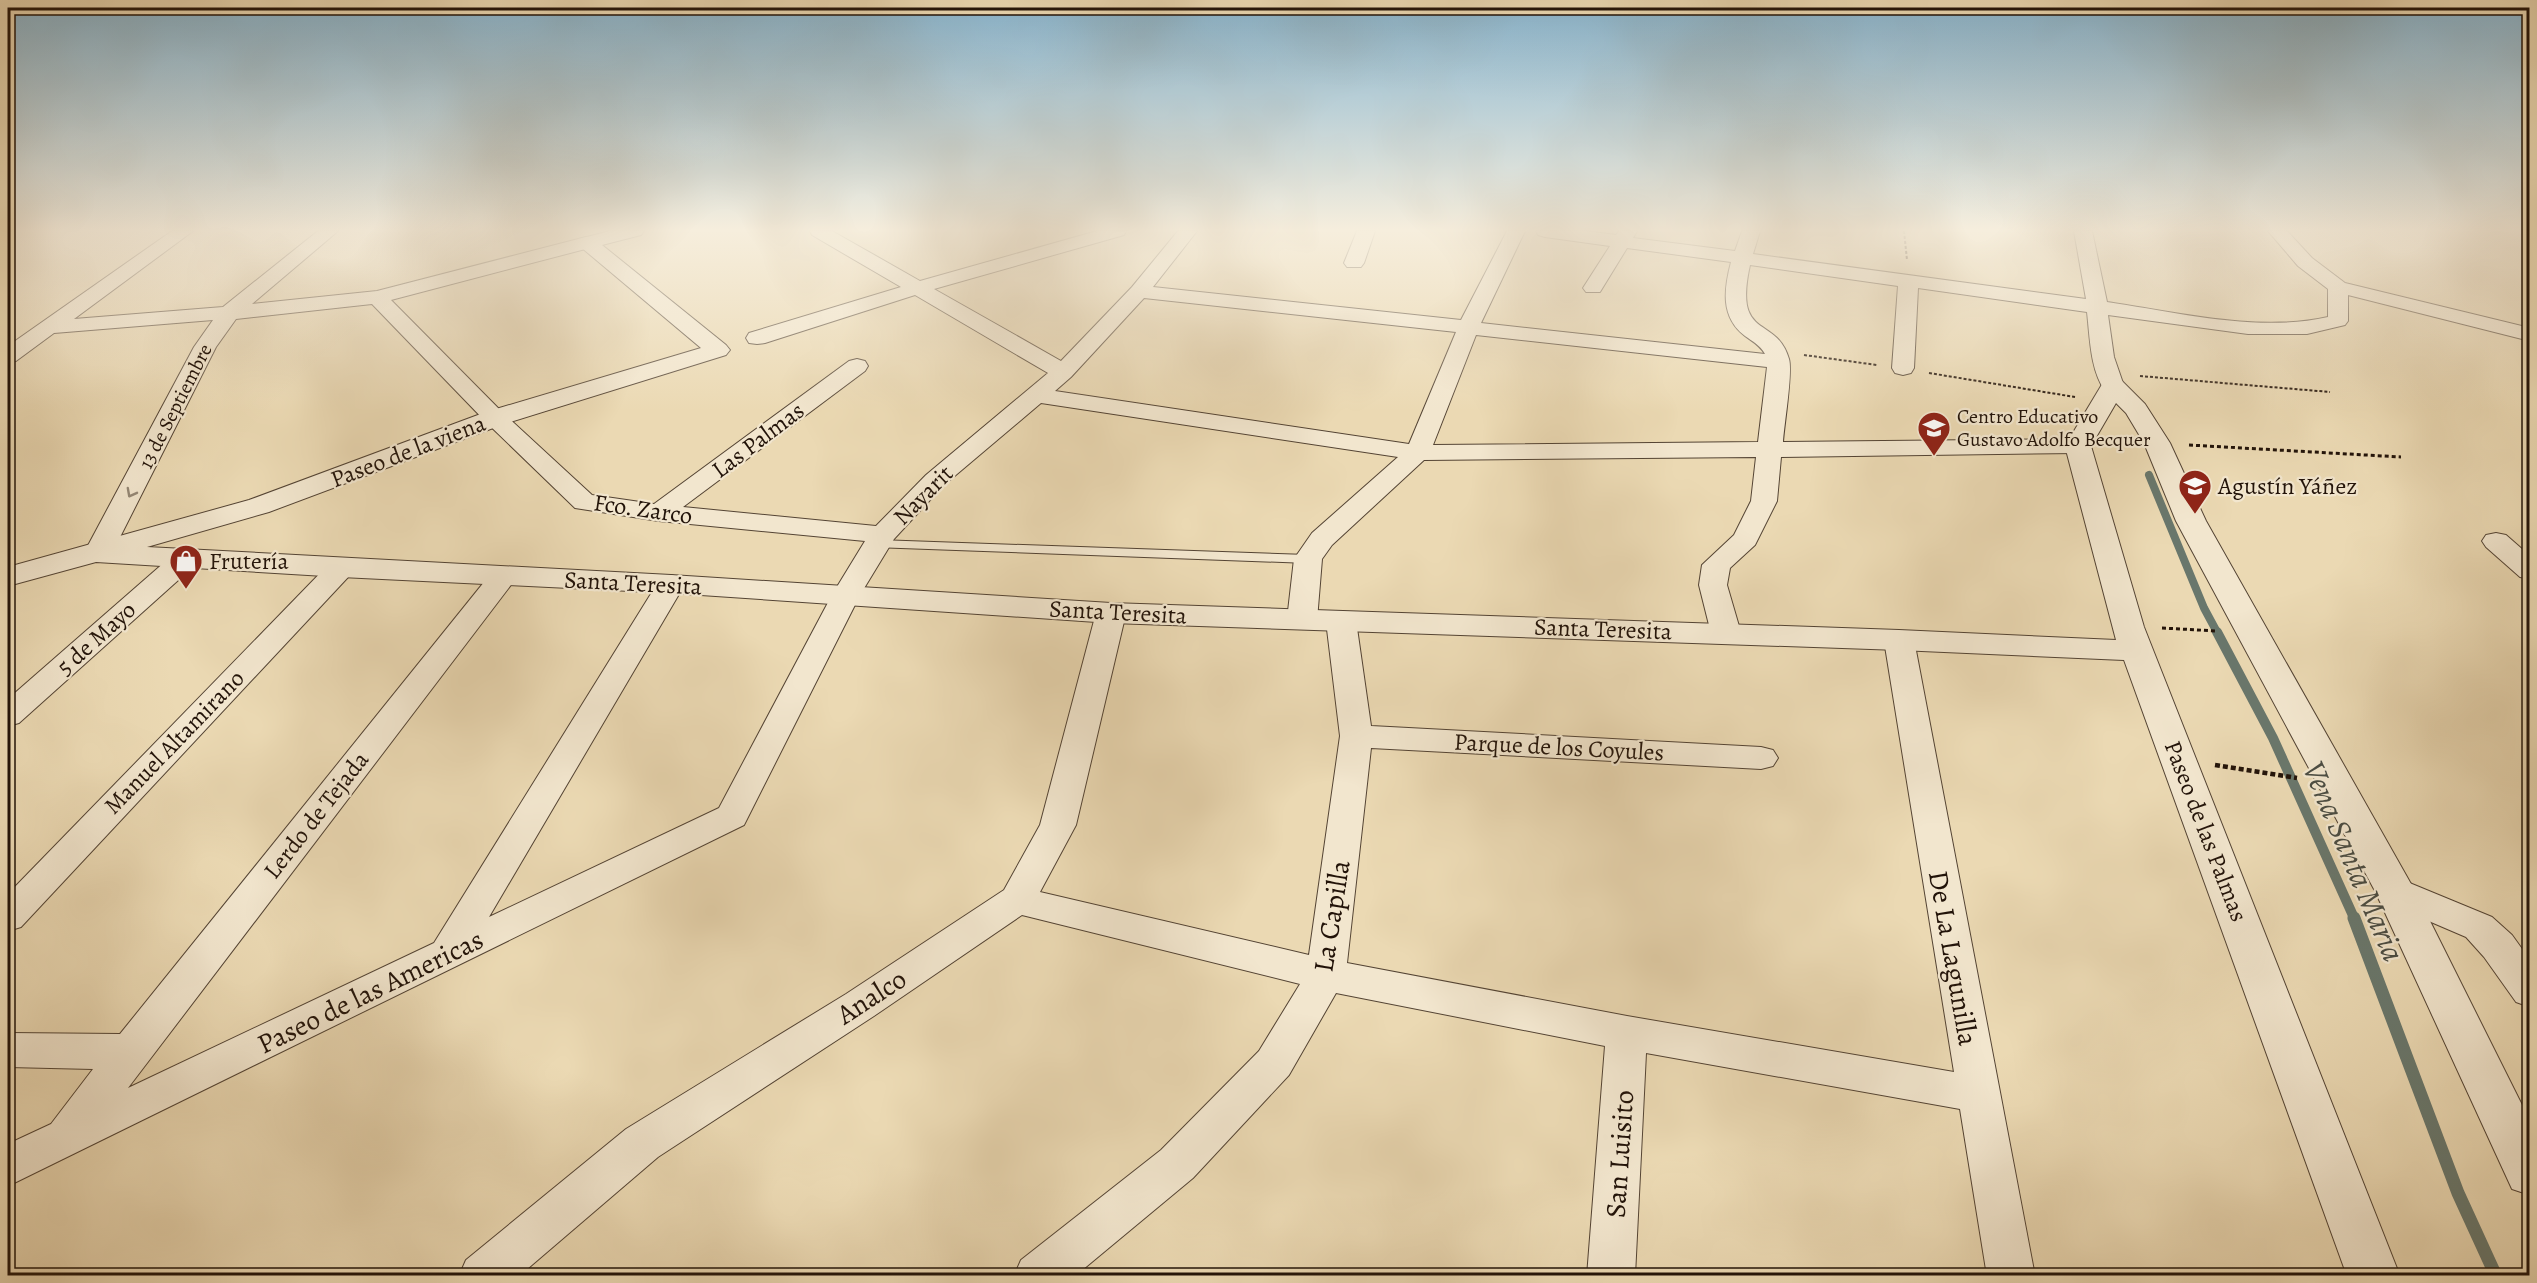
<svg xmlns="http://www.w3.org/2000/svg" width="2537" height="1283" font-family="Alegreya,serif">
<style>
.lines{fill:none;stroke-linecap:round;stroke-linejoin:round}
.stream-far2{stroke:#69776c;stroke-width:8}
.stream-far1{stroke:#69776c;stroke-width:10}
.stream{stroke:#69776c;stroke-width:13}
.service-casing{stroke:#544434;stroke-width:2}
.minor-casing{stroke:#544434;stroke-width:2}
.tertiary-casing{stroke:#544434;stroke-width:2}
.path-far2{stroke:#221309;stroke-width:2;stroke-dasharray:3 2;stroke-linecap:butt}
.path-far1{stroke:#221309;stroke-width:3;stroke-dasharray:4 3;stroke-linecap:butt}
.path{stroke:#221309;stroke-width:4.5;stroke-dasharray:5 3;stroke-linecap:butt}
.service{fill:#f2e6ce;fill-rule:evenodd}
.minor{fill:#f2e6ce;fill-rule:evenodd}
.tertiary{fill:#f2e6ce;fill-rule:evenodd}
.oneway{stroke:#948775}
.labels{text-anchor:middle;stroke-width:4.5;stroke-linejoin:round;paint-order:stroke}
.far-street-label{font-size:20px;fill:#221309;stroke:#f2e6ce}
.far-poi-label{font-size:20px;fill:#221309;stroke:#f2e6ce;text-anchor:start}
.street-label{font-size:24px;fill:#221309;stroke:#f2e6ce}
.poi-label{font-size:24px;fill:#221309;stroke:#f2e6ce;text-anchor:start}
.near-street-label{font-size:28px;fill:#221309;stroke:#f2e6ce}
.near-water-label{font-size:32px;font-style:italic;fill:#4b4d43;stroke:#f2e6ce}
</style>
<rect width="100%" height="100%" fill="#ebd9b3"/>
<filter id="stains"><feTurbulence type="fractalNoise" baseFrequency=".00333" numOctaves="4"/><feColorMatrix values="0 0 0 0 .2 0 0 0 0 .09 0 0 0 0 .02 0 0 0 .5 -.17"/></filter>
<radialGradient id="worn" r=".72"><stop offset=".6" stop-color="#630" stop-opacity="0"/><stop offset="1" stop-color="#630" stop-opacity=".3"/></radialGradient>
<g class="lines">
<!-- stream-far2 -->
<path class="stream-far2" d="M2149,475L2204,608L2218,634"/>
<!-- stream-far1 -->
<path class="stream-far1" d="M2217,632L2273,738L2355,920"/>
<!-- stream -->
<path class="stream" d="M2354,918L2458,1193L2496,1276"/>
<!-- service casing -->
<g class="service-casing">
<path id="service" d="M878,540L1308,555L1315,559L1308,563L873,547L871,544Z"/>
</g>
<!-- minor casing -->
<g class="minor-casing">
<path id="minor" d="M172,231H193L74,319L223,307L318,231H338L252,304L377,291L586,237L593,239L595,243L593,247L391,300L503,413L592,495L654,504L849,361L857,359L865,361L868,366L865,371L683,507L876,526L926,475L1048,373L915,295L765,343L757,344L749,343L746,338L749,333L901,287L812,235L810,231H832L920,281L1097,231H1126L1124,235L934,289L1061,361L1132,287L1178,231H1197L1153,287L1461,320L1507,231H1525L1481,323L1765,354C1760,345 1752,341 1745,336C1720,317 1724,289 1731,262L1627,248L1600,292H1586L1583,288L1610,246L1545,237L1538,235L1536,231H1585L1616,235L1619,231H1637L1633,238L1735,251L1742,231H1760L1753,254L2086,299L2074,231H2092L2107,302C2176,312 2258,333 2328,317V289L2298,266L2268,231H2287L2312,258L2345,283L2530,328V341L2348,295V321L2345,325L2307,334H2248L2108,315L2114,357L2124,386L2121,391L2113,393L2105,391C2090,369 2090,338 2087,312L1918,288L1914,368L1911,373L1903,375L1895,373L1892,368L1898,286L1750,265C1733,342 1776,314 1789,359C1793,372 1784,425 1783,442L2078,439L2087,441L2090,446L2087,451L2078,453L1781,457L1777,501L1755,545L1730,568L1727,585L1741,633L1737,639L1726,642L1715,639L1711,633L1699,585L1702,565L1734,535L1751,501L1756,457L1424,460L1332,545L1322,559L1317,620L1312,626L1302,629L1292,626L1287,620L1294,559L1312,533L1398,457L1041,403L944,485L894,539L860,595L744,825L8,1186V1144L51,1124L93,1069L8,1067V1033L120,1034L493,571L503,569L513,571L517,577L128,1088L434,943L657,584L661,578L671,575L681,578L685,584L489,917L719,808L832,595L865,541L659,521L575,508L487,423L372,304L236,319L216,347L112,553L108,559L98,561L88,559L84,553L194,347L213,320L54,333L16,361L8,363V346ZM1144,298L1456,332L1409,444L1055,391L1071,377ZM1476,335L1767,367L1758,442L1433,445Z
M1357,231H1375L1364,263L1361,267H1347L1344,263Z
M2496,533L2506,535L2530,556V579L2520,577L2486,547L2482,541L2486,535Z
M184,552L194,554L198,560L194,566L19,723L8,726V699L174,554Z
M341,560L351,562L355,568L351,574L21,927L8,931V894L331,562Z
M1111,604L1121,607L1126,613L1076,825L1040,892L1309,955L1340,736L1326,621L1331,615L1341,612L1351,615L1356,621L1371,726L1761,747L1773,750L1778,758L1773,766L1761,769L1371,748L1347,963L1627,1016L1954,1072L1884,640L1888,634L1899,631L1910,634L1914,640L2035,1276H1987L1960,1109L1646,1053L1635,1276H1587L1605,1046L1336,993L1289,1075L1193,1178L1075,1276H1014L1021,1260L1161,1150L1259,1051L1300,984L1022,915L874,1016L658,1157L519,1276H459L466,1260L626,1129L846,994L1004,890L1040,825L1096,613L1101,607Z
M2395,877L2492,917L2512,935L2530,960V1007L2516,1002L2484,957L2466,937L2382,901L2376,891L2382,881Z"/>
</g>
<!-- tertiary casing -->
<g class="tertiary-casing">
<path id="tertiary" d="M610,231H644L641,235L602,245L726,345L730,350L726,355L504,424L269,512L147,547L671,575L1111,603L1899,630L2116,640L2065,446L2104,381L2113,378L2122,381L2145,404L2170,443L2206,521L2415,891L2530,1121V1195L2512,1189L2375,891L2176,521L2144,443L2126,413L2116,403L2091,446L2144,627L2400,1276H2347L2124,660L1899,650L1111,623L671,593L341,577L96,562L8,586V567L249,500L486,412L701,348L576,243L579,239Z"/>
</g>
<!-- path-far2 -->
<path class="path-far2" d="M1904,231L1907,260
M1804,355L1877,365
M1929,373L2075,397
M2140,376L2330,392"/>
<!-- path-far1 -->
<path class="path-far1" d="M2189,445L2401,457
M2162,628L2217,631"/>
<!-- path -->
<path class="path" d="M2215,765L2297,778"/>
<!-- service -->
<use href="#service" class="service"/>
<!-- minor -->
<use href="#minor" class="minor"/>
<!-- tertiary -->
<use href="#tertiary" class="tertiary"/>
</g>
<!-- one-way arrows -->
<defs><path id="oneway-chevron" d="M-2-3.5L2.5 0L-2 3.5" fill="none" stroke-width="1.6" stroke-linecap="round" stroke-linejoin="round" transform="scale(1.5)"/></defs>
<use class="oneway" href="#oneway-chevron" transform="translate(131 493) rotate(118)"/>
<!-- sky -->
<linearGradient id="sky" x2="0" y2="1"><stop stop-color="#88b6d1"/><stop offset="0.56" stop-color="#f6eedd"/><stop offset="1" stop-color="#f6eedd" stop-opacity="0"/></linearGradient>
<rect width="2537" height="411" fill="url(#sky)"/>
<!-- icons -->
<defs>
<g id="school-pin" transform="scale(1.725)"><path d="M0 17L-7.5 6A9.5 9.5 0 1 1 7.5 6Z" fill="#8f2418" stroke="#f2e6ce"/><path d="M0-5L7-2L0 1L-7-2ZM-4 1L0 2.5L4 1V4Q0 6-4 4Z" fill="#fff"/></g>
<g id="shop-pin" transform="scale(1.725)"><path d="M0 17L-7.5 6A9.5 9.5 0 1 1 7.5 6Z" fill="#8f2418" stroke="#f2e6ce"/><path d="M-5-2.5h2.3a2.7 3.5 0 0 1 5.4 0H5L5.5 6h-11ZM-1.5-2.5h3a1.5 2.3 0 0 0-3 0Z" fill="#fff"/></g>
</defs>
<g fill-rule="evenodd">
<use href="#school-pin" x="1934" y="428"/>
<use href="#school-pin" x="2195" y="486"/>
<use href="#shop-pin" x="186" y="561"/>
</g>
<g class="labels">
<!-- far-street labels -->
<g class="far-street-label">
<text transform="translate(175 406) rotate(-63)" y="7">13 de Septiembre</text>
</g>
<!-- far-poi labels -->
<g class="far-poi-label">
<text x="1957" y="423">Centro Educativo<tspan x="1957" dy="23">Gustavo Adolfo Becquer</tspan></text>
</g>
<!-- street labels -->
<g class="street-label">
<text transform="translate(758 440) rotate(-37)" y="8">Las Palmas</text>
<text transform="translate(408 451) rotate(-21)" y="8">Paseo de la viena</text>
<text transform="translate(923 495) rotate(-45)" y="8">Nayarit</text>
<text transform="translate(643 509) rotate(8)" y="8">Fco. Zarco</text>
<text transform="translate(633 583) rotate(3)" y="8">Santa Teresita</text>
<text transform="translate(1118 612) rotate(3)" y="8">Santa Teresita</text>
<text transform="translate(1603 629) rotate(2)" y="8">Santa Teresita</text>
<text transform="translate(96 638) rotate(-42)" y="8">5 de Mayo</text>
<text transform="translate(174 742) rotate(-46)" y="8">Manuel Altamirano</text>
<text transform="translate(1559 747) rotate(3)" y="8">Parque de los Coyules</text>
<text transform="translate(316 815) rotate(-52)" y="8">Lerdo de Tejada</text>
<text transform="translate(2206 831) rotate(69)" y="8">Paseo de las Palmas</text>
</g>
<!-- poi labels -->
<g class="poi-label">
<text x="2218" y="494">Agustín Yáñez</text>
<text x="209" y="569">Frutería</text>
</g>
<!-- near-street labels -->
<g class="near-street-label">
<text transform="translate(1331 916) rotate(-81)" y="10">La Capilla</text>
<text transform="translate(1954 958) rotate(80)" y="10">De La Lagunilla</text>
<text transform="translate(370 991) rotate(-26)" y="10">Paseo de las Americas</text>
<text transform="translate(871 996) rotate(-33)" y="10">Analco</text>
<text transform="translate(1619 1154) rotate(-86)" y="10">San Luisito</text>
</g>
<!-- near-water labels -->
<g class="near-water-label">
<text transform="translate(2354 861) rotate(67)" y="11">Vena Santa Maria</text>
</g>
</g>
<!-- margin -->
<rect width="2537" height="1283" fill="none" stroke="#ebd9b3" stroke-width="30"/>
<rect x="9" y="9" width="2519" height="1265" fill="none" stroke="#221309" stroke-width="3"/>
<rect x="15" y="15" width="2507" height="1253" fill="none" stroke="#221309" stroke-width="1.5"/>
<rect width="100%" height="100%" filter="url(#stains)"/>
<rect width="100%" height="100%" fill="url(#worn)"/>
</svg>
